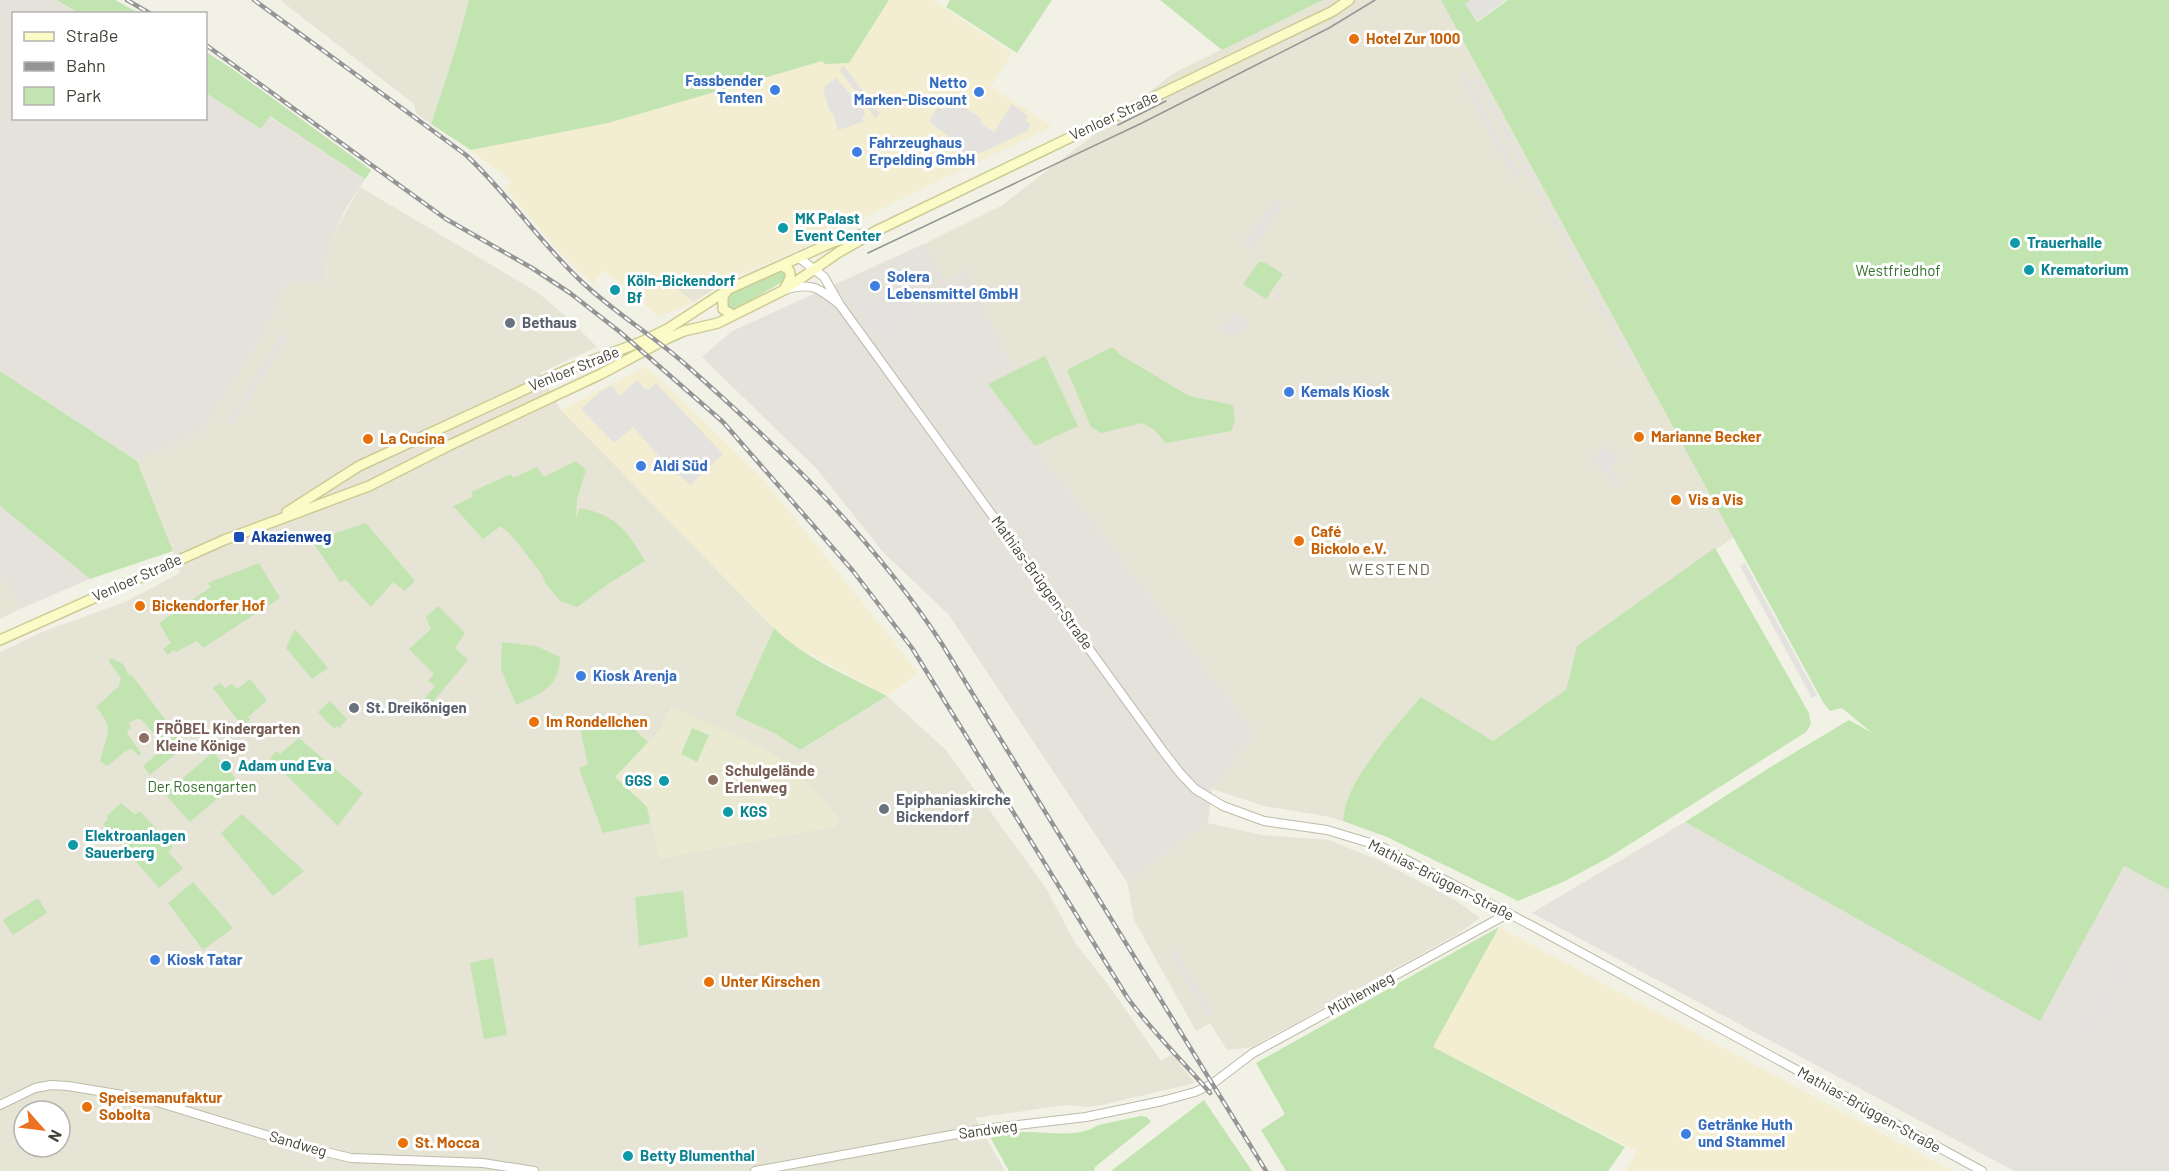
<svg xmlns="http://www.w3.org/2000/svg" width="2169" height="1171" font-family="Barlow,sans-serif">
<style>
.residential{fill:#e6e4d5;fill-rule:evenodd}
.commercial{fill:#f3edd2}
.industrial{fill:#e4e2db}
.education{fill:#eae9d1}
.green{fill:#c1e4b1}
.parking{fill:#e3e2de}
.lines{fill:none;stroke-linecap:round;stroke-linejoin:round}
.tertiary-casing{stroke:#bdbba9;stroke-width:10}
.secondary-casing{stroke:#cccb96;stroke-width:12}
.tertiary{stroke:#fff;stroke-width:8}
.secondary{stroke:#fbfbc7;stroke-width:9}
.tram{stroke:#959595;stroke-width:1.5}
.rail-casing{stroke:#959595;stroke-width:4.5}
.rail{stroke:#fff;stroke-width:2;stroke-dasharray:7;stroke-linecap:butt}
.food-dot{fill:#e8710a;stroke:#fff;stroke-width:2}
.shop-dot{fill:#3f7fe0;stroke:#fff;stroke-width:2}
.culture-dot{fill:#0f9aa8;stroke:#fff;stroke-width:2}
.worship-dot{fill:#6b7280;stroke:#fff;stroke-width:2}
.transit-dot{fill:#1a4fb4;stroke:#fff;stroke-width:2}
.education-dot{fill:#8d6e63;stroke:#fff;stroke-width:2}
.labels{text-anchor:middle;stroke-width:6;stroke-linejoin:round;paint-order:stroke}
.food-label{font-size:15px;font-weight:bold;fill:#c56008;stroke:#fff;text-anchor:start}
.shop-label{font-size:15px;font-weight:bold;fill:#366cbe;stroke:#fff;text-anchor:start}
.street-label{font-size:15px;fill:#444236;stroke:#fff}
.culture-label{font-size:15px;font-weight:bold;fill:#0d838f;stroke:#fff;text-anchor:start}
.park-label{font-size:15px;fill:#37722d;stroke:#fff}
.worship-label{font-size:15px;font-weight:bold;fill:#5b616d;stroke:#fff;text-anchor:start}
.transit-label{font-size:15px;font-weight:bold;fill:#164399;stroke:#fff;text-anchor:start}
.education-label{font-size:15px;font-weight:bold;fill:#785e54;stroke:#fff;text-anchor:start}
.neighbourhood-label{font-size:16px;letter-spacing:1.5px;fill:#66624e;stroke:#fff}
</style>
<rect width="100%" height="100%" fill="#f2f1e6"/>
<!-- residential -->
<path class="residential" d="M280,0H469L454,54L431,124L416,113L414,104Z
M1323,0H1441L1734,537L1577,646L1566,690L1493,742L1421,697L1387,738L1367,765L1347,799L1343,821L1325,816L1264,806L1212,789L1257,734L988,384L1014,371L967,270L945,281L926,243L1001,206L1174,73Z
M360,187L537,292L567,317L597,347L540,373L561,410L774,628L735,715L776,734L800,750L887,696L946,750L1047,890L1075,943L1107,983L1161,1061L1172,1054L1195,1083L1102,1105L1085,1107L1066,1105L975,1118L1005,1171H0V652L42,632L125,602L180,573L173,551L137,461L204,430L268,326L286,284L325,281L326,260L333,235ZM24,1111H60V1147H24Z
M696,275L715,289L693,302L676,288Z
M5,580L20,609L0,619V582Z
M1208,823L1262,835L1329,840L1378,860L1457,901L1480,918L1459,933L1416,957L1252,1047L1227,1050L1210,1023L1196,1031L1134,920L1127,882Z"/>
<!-- commercial -->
<path class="commercial" d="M889,0H933L1012,53L991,87L1052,126L802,248L714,287L696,275L676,288L693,302L658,318L635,294L604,271L595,280V286L562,255L506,189L511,181L471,150L608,123L822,61L849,63Z
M646,366L764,480L918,672L905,683L887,696L786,641L561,410Z
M1499,927L1952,1171H1626L1637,1151L1433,1047Z"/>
<!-- industrial -->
<path class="industrial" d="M0,0H55L79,13L14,14V118H206V93L261,129L269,116L365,179L346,208L333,235L326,260L325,281L286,284L268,326L204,430L137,461L0,371Z
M926,243L945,280L967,270L1014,371L988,384L1257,734L1212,789L1208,823L1127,882L949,615L883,552L817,469L702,357L732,331Z
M0,506L90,579L20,609L5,580L0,582Z
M1685,822L1857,916L2124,866L2169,890V1171H2014L1532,913Z"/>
<!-- education -->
<path class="education" d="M671,706L761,747L781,759L802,777L817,792L838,818V824L834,827L660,859L647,807L615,777L659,731Z"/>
<!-- green -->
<path class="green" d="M56,0H115L139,13H79Z
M469,0H889L849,63L825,64L822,61L608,123L471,150L431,124L454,54Z
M950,0H1052L1017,53L946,7Z
M1160,0H1323L1222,50Z
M1441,0H1471L1466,4L1477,22L1508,0H2169V890L2124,866L2040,1021L1685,822L1769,768L1849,720L1872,733L1842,708L1830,711L1824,704Z
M206,52L231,68L371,170L365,179L270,116L261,129L206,93Z
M1259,262L1266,263L1283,274L1266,299L1243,284Z
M777,270L783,271L786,274L784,281L737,308L732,309L728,306L727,299L729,296Z
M1110,348H1114L1119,354L1189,396L1233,405L1235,421L1231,431L1166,443L1153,429L1142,423L1101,433L1091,427L1067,370Z
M1045,356L1078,426L1035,446L988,384Z
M0,371L137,461L173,551L90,579L0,506Z
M576,461L586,470L577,499L576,518L580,508C617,515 627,531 645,561L608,584L577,607L560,601L546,584L541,573L513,537L501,526L483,539L453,506L473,497L471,492L511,474L513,478L537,467L544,477Z
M366,523L415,581L405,591L393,582L371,607L346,580L340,582L312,541Z
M1715,548L1809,713L1811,724L1806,732L1608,858L1565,881L1518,901L1387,837L1343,821C1344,814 1345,805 1348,798C1362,764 1397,725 1421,697L1493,741L1566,690L1577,646Z
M259,563L280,598L203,648L197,641L176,652L174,650L167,655L163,649L171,643L159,623L211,587L208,583Z
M438,606L465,633L455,648L468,660L431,704L424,699L435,686L428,681L434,674L409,649L431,629L426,617Z
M774,628C805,659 849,676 887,696L800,750L776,734L735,715Z
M295,629L328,668L312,679L286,648Z
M502,642L536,646L560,657C560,687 540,694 516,705L501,669Z
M111,658L123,664L130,677L131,674L185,746L150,775L143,766L157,754L163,744L141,719H136L129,723L131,728L127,730L128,735L141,753L139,756L132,749L124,752L108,766L100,762C105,735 117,731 96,707L119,686L121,678L109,662Z
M250,679L267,700L248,717L250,720L242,726L213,688L220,683L225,688L232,684L237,689Z
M330,701L347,719L339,728L337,726L334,729L318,712Z
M595,717L631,726L648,742L615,777L647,807L650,823L603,833L579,768L588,764L581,732Z
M692,728L709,735L697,762L681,754Z
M299,738L363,793L338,826L270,759L276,751L280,754Z
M213,752L238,781L190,822L165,794Z
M121,803L134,814L141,812L173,847L168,852L183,868L159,888L103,824L108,819L107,816Z
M242,814L304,871L273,896L221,833Z
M193,882L233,928L203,950L168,903Z
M683,891L688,937L639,946L635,897Z
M38,898L47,913L13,935L3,920Z
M1499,927L1433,1047L1625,1147L1608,1171H1286L1261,1130L1285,1114L1256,1063Z
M493,958L507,1035L484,1039L470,963Z
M1204,1100L1252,1171H1111Z
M1141,1116L1147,1117L1151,1122L1095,1167L1094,1171H1009L990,1137C1001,1135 1012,1133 1023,1132C1045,1131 1079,1139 1098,1125Z"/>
<!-- parking -->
<path class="parking" d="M1471,0H1506L1477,21L1465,4Z
M844,66L880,114L875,118L839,69Z
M1462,70L1521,177L1513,176L1460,77Z
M1477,75L1633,361L1630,363L1474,77Z
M836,78L863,108L865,115L862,118L863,122L838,130L833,113L829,110L823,88Z
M951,98L982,119L980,123L994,132L1012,104L1028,116L1025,121L1031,124L1027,131L992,148L975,155L964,154L957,150L961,146L929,121L938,107L943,110Z
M1274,199L1284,205L1251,252L1242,245Z
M900,287L914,317L898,330L888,336L877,337L856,304L864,300L871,301Z
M1236,313L1249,326L1235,337L1231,334L1222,333L1218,329Z
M283,334L287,337L232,425L227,422Z
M637,380L645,389H650L656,383L723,454L690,485L681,476L670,473L655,458L658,455L633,427L614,443L581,409L599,393L612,385L620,396Z
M1604,445L1619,456L1611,466L1620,483L1614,487L1606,472L1592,462Z
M1745,563L1817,695L1812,698L1747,579L1740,566Z
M2125,946L2134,968L2092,1044L2082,1025Z
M1174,948L1212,1013L1206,1015L1169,951Z"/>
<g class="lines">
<!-- tertiary casing -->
<g class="tertiary-casing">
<path id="tertiary" d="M798,257L824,277L840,305L1163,751L1180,773L1195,789L1223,806L1264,821L1327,830L1380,846L1538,929L1982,1171
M788,289C812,282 820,289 839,304
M0,1105L35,1088L51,1085L68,1086L147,1099L305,1147L351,1158L483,1163L534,1171
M755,1171L984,1129L1086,1117L1162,1101L1195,1092L1212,1084L1253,1053L1509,913"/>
</g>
<!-- secondary casing -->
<g class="secondary-casing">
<path id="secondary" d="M781,266C794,269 791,278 785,288
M727,291L723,296V309L733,315
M287,512L359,466L569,369L641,342L669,328L729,289L833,242L864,234
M0,640L224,540L369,486L450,445L601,374L666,339L684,331L718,323L784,290L839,252L878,230L1333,11L1349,0"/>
</g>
<!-- tertiary -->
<use href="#tertiary" class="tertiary"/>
<!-- secondary -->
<use href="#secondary" class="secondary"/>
<!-- tram -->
<path class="tram" d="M1118,125L1166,101
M868,253L1142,123L1329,28L1375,0"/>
<!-- rail casing -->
<g class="rail-casing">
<path id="rail" d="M127,0L151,14
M254,0L466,155C508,194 540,243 582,282C615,313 652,335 685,364C780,448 873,538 942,644L1266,1171
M206,45L446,219L532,268L570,293L620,332L723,422L853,571L912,648L1127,997C1152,1032 1183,1061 1210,1093"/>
</g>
<!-- rail -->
<use href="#rail" class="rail"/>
</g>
<!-- markers -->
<g class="food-dot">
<circle cx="1354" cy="39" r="6"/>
<circle cx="1639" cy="437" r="6"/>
<circle cx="368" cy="439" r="6"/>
<circle cx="1676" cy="500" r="6"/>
<circle cx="1299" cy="541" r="6"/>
<circle cx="140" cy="606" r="6"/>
<circle cx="534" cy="722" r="6"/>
<circle cx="709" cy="982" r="6"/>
<circle cx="87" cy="1107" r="6"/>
<circle cx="403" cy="1143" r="6"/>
</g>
<g class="shop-dot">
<circle cx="775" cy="90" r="6"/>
<circle cx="979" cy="92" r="6"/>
<circle cx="857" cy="152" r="6"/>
<circle cx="875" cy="286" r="6"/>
<circle cx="1289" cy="392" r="6"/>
<circle cx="641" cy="466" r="6"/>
<circle cx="581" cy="676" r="6"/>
<circle cx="155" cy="960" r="6"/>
<circle cx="1686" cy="1134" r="6"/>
</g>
<g class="culture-dot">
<circle cx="783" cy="228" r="6"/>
<circle cx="2015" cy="243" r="6"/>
<circle cx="2029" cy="270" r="6"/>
<circle cx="615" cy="290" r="6"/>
<circle cx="226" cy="766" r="6"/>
<circle cx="664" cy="781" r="6"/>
<circle cx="728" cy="812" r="6"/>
<circle cx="73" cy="845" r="6"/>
<circle cx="628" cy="1156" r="6"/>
</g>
<g class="worship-dot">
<circle cx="510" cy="323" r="6"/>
<circle cx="354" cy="708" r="6"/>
<circle cx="884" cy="809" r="6"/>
</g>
<rect class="transit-dot" x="233" y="531" width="12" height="12" rx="3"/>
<g class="education-dot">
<circle cx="144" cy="738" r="6"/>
<circle cx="713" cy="780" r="6"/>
</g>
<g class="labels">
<!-- food labels -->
<g class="food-label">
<text x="1366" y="44">Hotel Zur 1000</text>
<text x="1651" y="442">Marianne Becker</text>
<text x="380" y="444">La Cucina</text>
<text x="1688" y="505">Vis a Vis</text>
<text x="1311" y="537">Café<tspan x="1311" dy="17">Bickolo e.V.</tspan></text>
<text x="152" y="611">Bickendorfer Hof</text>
<text x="546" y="727">Im Rondellchen</text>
<text x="721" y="987">Unter Kirschen</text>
<text x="99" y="1103">Speisemanufaktur<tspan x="99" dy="17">Sobolta</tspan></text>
<text x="415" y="1148">St. Mocca</text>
</g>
<!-- shop labels -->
<g class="shop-label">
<text x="763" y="86" text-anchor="end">Fassbender<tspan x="763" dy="17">Tenten</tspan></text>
<text x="967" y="88" text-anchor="end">Netto<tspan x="967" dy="17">Marken-Discount</tspan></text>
<text x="869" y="148">Fahrzeughaus<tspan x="869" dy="17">Erpelding GmbH</tspan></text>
<text x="887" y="282">Solera<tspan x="887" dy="17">Lebensmittel GmbH</tspan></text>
<text x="1301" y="397">Kemals Kiosk</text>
<text x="653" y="471">Aldi Süd</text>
<text x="593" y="681">Kiosk Arenja</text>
<text x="167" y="965">Kiosk Tatar</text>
<text x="1698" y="1130">Getränke Huth<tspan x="1698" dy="17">und Stammel</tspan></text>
</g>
<!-- street labels -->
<g class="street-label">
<text transform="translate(1114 116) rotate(-25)" y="5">Venloer Straße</text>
<text transform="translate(574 369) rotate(-22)" y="5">Venloer Straße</text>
<text transform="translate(137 578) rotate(-24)" y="5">Venloer Straße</text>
<text transform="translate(1042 583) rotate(54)" y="5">Mathias-Brüggen-Straße</text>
<text transform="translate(1441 880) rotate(27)" y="5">Mathias-Brüggen-Straße</text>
<text transform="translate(1361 994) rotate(-29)" y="5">Mühlenweg</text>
<text transform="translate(1869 1110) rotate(29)" y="5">Mathias-Brüggen-Straße</text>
<text transform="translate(988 1130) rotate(-8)" y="5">Sandweg</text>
<text transform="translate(298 1144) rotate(16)" y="5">Sandweg</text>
</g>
<!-- culture labels -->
<g class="culture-label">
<text x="795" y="224">MK Palast<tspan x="795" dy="17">Event Center</tspan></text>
<text x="2027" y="248">Trauerhalle</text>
<text x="2041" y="275">Krematorium</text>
<text x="627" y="286">Köln-Bickendorf<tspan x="627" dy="17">Bf</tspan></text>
<text x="238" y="771">Adam und Eva</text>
<text x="652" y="786" text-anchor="end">GGS</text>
<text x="740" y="817">KGS</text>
<text x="85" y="841">Elektroanlagen<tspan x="85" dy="17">Sauerberg</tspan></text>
<text x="640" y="1161">Betty Blumenthal</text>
</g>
<!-- park labels -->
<g class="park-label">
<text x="1898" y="276">Westfriedhof</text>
<text x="202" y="792">Der Rosengarten</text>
</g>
<!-- worship labels -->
<g class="worship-label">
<text x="522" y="328">Bethaus</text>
<text x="366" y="713">St. Dreikönigen</text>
<text x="896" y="805">Epiphaniaskirche<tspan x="896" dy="17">Bickendorf</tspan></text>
</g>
<!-- transit labels -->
<g class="transit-label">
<text x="251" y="542">Akazienweg</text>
</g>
<!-- education labels -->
<g class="education-label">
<text x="156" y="734">FRÖBEL Kindergarten<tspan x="156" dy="17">Kleine Könige</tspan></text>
<text x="725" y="776">Schulgelände<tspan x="725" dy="17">Erlenweg</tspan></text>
</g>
<!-- neighbourhood labels -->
<g class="neighbourhood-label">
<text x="1390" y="575">WESTEND</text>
</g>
</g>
<!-- legend -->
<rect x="12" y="12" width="195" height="108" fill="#ffffff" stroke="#b4b3af" stroke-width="1.5"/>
<rect x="24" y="32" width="30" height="9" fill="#fbfbc7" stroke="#b4b3af" stroke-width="1.5"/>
<text x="66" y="42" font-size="18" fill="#444236">Straße</text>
<rect x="24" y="62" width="30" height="9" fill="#959595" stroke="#b4b3af" stroke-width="1.5"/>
<text x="66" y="72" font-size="18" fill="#444236">Bahn</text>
<rect x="24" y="87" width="30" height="18" fill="#c1e4b1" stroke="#b4b3af" stroke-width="1.5"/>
<text x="66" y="102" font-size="18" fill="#444236">Park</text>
<!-- north arrow -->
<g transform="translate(42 1129) rotate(118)"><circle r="28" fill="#ffffff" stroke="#b4b3af" stroke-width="1.5"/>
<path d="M0-4.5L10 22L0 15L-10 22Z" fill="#ec7123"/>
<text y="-9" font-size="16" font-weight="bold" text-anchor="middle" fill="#444236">N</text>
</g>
</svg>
